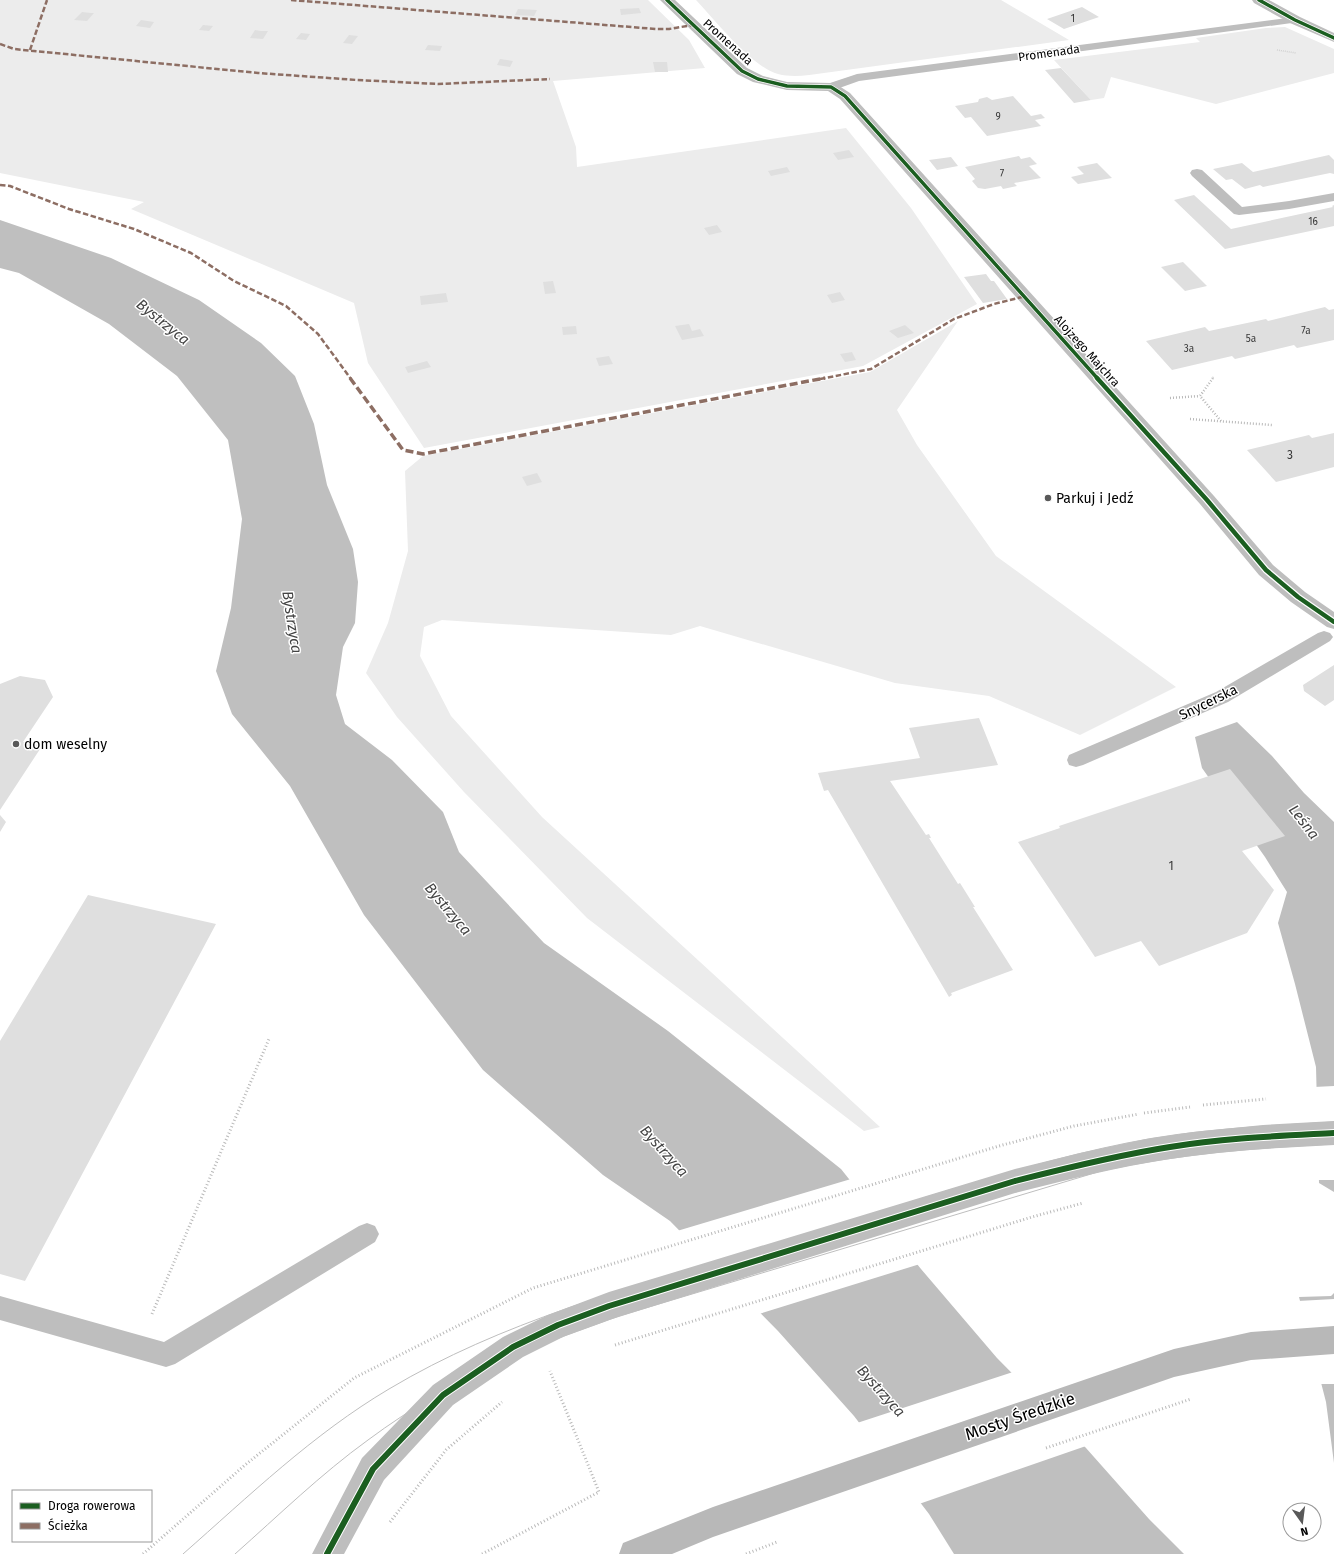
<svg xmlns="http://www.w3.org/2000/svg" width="1334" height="1554" font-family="'Fira Sans',sans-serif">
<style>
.green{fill:#ececec}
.water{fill:#bfbfbf}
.pier{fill:#fff}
.building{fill:#dfdfdf}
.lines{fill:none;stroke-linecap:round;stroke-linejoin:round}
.path-far2{stroke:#b9b9b9;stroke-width:1.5;stroke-dasharray:0.5 1.5;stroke-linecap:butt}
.path-far1{stroke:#b9b9b9;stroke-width:2.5;stroke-dasharray:1 2;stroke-linecap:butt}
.path{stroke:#b9b9b9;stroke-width:3;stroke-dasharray:1 2.5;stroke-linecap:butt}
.service{fill:#bebebe;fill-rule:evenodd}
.minor{fill:#bebebe;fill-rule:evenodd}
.secondary{fill:#b8b8b8;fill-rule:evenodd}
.tram{stroke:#bebebe;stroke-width:1}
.quiet-far1{stroke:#8d6e63;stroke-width:2.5;stroke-dasharray:5.5 2.5;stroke-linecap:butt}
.quiet{stroke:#8d6e63;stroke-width:3.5;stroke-dasharray:8 3.5;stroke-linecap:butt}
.cycleway-far2-casing{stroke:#fff;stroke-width:5}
.cycleway-far1-casing{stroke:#fff;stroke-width:7}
.cycleway-casing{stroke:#fff;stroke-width:8}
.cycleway-far2{stroke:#1b5e20;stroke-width:3.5}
.cycleway-far1{stroke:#1b5e20;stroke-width:4.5}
.cycleway{stroke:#1b5e20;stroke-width:6}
.poi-dot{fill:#595959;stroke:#fff;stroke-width:1.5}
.labels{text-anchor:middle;stroke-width:3;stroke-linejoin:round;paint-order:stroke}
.far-number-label{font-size:10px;fill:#383838}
.far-street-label{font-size:12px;fill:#000;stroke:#fff}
.number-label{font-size:12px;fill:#383838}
.poi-label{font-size:14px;fill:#000;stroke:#fff;text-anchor:start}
.street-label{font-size:14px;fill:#000;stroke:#fff}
.water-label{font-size:15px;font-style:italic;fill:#444;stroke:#fff}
.near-street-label{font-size:17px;fill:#000;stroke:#fff}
</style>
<rect width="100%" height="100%" fill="#fff"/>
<!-- green -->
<path class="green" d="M0,0H648L689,40L705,68L553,81L576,147L577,167L846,128L911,208L977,304L863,366L424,448L368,363L354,303L131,209L144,202L0,173Z
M696,0H1001L1069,40L824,73C809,75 793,78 778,74C753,68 714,19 696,0Z
M1285,27L1334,49V73L1216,104L1111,77L1104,98L1091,100L1054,60L1200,42L1196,38L1266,28Z
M958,321L897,410L917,445L996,556L1176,687L1080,735L989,696L895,683L700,626L671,635L442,620L424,627L420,656L451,716L542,817L880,1127L864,1131L587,918L464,792L397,717L366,673L388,623L408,551L405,471L423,456L870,372Z"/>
<!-- water -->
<path class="water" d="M0,220L111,258L199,300L261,343L295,376L314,424L327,485L353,549L358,582L355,623L343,647L336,695L345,724L392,760L443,812L459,852L544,943L668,1031L841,1169L921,1269L997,1358L1086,1448L1149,1519L1184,1554H954L929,1514L854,1416L778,1331L670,1221L603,1175L483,1070L364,915L290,786L232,714L216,671L231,608L242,519L228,440L177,376L109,324L19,273L0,268Z
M1237,722L1272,756L1304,793L1334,822V1192L1319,1183L1316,1067L1295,984L1278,923L1287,892L1265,857L1202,768L1195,737Z
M1334,1293V1463L1326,1402L1299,1297L1331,1296Z"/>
<!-- pier -->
<path class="pier" d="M1334,1086V1180H1317L1314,1087Z
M851,1179L920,1264L759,1314L677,1231Z
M1334,1299V1384H1320L1298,1301Z
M1013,1372L1086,1446L919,1504L857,1423Z"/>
<!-- building -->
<path class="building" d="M1082,7L1099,17L1064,29L1047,19Z
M639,8L641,13L621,15L620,9Z
M518,9L537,10L534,16L515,15Z
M82,12L91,13H94L87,21L74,20Z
M141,20L154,22L150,28L136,26Z
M203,25L213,26L209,31L199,30Z
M255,30L261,31H268L263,39L250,38Z
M301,33L310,34L306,40L296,39Z
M349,35L358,36L352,44L343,43Z
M428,45L442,46L440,51L425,50Z
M500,59L507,60L513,61L510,67L497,65Z
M653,62H667L668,72H655Z
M1061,68L1091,100L1074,103L1045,70Z
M1013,96L1031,116L1041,114L1045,118L1035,120L1041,126L987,136L971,117L965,118L955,106L978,102L979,99L987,97L992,100Z
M849,150L854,157L838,160L833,153Z
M1329,155L1334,160V174L1330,173L1263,187L1260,185L1245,189L1232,179L1226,180L1213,169L1242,163L1253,172Z
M1019,156L1021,159L1030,157L1037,164L1029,166L1041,178L1014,183L1017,186L1003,189L1001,186L985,189L978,188L972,181L975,179L965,167Z
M951,157L958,166L937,170L929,160Z
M1097,163L1112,178L1078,184L1071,177L1084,174L1077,167Z
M787,167L790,172L771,176L768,171Z
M1194,195L1231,229L1333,207L1332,206L1334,205V226L1225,249L1174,200Z
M717,225L722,232L709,235L704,228Z
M1183,262L1207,286L1185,291L1161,267Z
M986,274L991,281H994L1007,299L983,303L964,277Z
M553,281L556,293L545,294L543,282Z
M840,292L845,300L832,303L827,295Z
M446,293L448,302L421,305L420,296Z
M1325,307L1329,310L1334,309V340L1297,348L1294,345L1235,359L1232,356L1172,370L1146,341L1205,327L1209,331L1266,319L1268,321Z
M689,324L692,331L700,329L704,336L682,340L675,326Z
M905,325L914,333L898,338L889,331Z
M576,326L577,334L563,335L562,327Z
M852,352L856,360L845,362L840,354Z
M609,356L613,364L599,366L596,358Z
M427,361L431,367L408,373L405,367Z
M1334,433V467L1276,482L1247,450L1309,435L1312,438Z
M537,473L542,482L527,486L522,477Z
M1334,665V700L1325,706L1304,691L1303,685Z
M20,676L45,680L53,697L23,742L42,746L0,810V684Z
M979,718L998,765L890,781L926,835L929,834L931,838H929L958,884L960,883L975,907H973L1013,970L951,993L952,995L949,997L828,790L824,791L818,773L920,758L909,728Z
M1230,769L1285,836L1242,851L1274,890L1247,933L1159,966L1141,941L1095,957L1018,842L1060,828L1059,826Z
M0,815L6,822L0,832Z
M88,895L216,924L25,1281L0,1274V1041Z"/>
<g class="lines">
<!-- path-far2 -->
<path class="path-far2" d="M1277,50L1296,53
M1212,379L1214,376"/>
<!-- path-far1 -->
<path class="path-far1" d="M1213,378L1200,396L1221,421
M1170,398L1200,396
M1190,419L1272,425"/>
<!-- path -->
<path class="path" d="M1203,1105L1266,1099
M1144,1113L1190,1107
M152,1314L269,1039
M615,1345L1032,1217L1083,1203
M1046,1448L1191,1399
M390,1522L446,1450L502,1402
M143,1554L245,1465L354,1378L533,1288L999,1146L1074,1126L1139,1114
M482,1554L599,1492L550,1371
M746,1554L777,1542"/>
<!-- service -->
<path class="service" d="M1295,17L1299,18L1301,20L1299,22L859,81L831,91L827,90L825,87L827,84L857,74Z
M1197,169L1202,170L1242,207L1289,201L1334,193V201L1289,209L1239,215L1234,214L1192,176L1190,173L1192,170Z
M1324,631L1330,633L1333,637L1330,641L1228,702L1083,765L1076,767L1069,765L1067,760L1069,755L1216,692L1318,633Z
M367,1223L375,1226L379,1234L375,1242L175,1364L166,1367L0,1320V1296L164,1342L359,1226Z"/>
<!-- minor -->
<path class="minor" d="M660,0H675L747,68L763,76L787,82L831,83L836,84L850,93L1214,496L1273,565L1305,592L1334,612V629L1327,627L1291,602L1259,575L1200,504L840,99L828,91L787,90L753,82L737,74Z
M1252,0H1269L1300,17L1334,33V42L1290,23L1254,3Z
M1334,1121V1145C1279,1148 1224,1150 1170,1159C1118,1167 1066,1180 1015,1193L609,1320L565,1336L523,1357L453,1405L384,1480L344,1554H312L362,1458L433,1385L503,1337L548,1315L609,1292L1015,1169L1080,1153L1146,1139L1193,1132L1263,1125Z"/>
<!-- secondary -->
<path class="secondary" d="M1334,1326V1354L1251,1360L1174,1377L713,1537L672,1554H619L623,1543L713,1507L1174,1349L1251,1332Z"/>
<!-- tram -->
<path class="tram" d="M183,1554C249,1496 313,1434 389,1389C501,1322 629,1288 753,1250C813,1232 873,1214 933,1195C997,1176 1062,1156 1127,1143C1195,1129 1265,1126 1334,1122
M235,1554C279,1515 321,1474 368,1440C411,1408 459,1380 509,1358C545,1342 582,1330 619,1316L1101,1171C1178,1154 1255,1148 1334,1144"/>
<!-- quiet-far1 -->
<path class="quiet-far1" d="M291,0L656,29H669L693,25
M0,44L14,49L258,73L357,80L438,84L550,79
M30,50L47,0
M0,185L10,186L69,209L134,229L191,253L234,281L286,306L318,334L351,379
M820,379L871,369L954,319L994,304L1026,296"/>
<!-- quiet -->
<path class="quiet" d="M350,378L403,450L423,454L825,378"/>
<!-- cycleway-far2 casing -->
<g class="cycleway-far2-casing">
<path id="cycleway-far2" d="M667,0L742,71L758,79L787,86L831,87L845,96L1098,379
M1259,0L1295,20L1334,38"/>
</g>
<!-- cycleway-far1 casing -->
<g class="cycleway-far1-casing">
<path id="cycleway-far1" d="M1097,378L1207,500L1266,570L1298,597L1334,622"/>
</g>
<!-- cycleway casing -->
<g class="cycleway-casing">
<path id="cycleway" d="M327,1554L373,1469L443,1395L513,1347L558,1325L609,1306L1015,1181C1066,1168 1118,1155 1170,1147C1224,1138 1279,1136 1334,1133"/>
</g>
<!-- cycleway-far2 -->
<use href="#cycleway-far2" class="cycleway-far2"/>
<!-- cycleway-far1 -->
<use href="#cycleway-far1" class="cycleway-far1"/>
<!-- cycleway -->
<use href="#cycleway" class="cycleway"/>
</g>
<!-- markers -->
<g class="poi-dot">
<circle cx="1048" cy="498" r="4"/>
<circle cx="16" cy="744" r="4"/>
</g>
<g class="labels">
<!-- far-number labels -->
<g class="far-number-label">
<text x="1073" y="22">1</text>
<text x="998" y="120">9</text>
<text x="1002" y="177">7</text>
<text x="1313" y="225">16</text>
<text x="1306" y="334">7a</text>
<text x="1251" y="342">5a</text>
<text x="1189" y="352">3a</text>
</g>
<!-- far-street labels -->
<g class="far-street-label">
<text transform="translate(728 42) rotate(42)" y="4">Promenada</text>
<text transform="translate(1049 53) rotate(-8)" y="4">Promenada</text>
<text transform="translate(1087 351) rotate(48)" y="4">Alojzego Majchra</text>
</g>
<!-- number labels -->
<g class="number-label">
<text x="1290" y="459">3</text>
<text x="1171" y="870">1</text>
</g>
<!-- poi labels -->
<g class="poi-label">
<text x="1056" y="503">Parkuj i Jedź</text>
<text x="24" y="749">dom weselny</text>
</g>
<!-- street labels -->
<g class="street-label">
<text transform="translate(1208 702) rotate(-26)" y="5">Snycerska</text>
</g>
<!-- water labels -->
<g class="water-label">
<text transform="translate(163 322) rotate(39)" y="5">Bystrzyca</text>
<text transform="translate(292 622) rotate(81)" y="5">Bystrzyca</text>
<text transform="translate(1304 822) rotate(52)" y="5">Leśna</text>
<text transform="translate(448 909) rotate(50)" y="5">Bystrzyca</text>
<text transform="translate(664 1151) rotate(48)" y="5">Bystrzyca</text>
<text transform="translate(881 1391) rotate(48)" y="5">Bystrzyca</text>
</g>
<!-- near-street labels -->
<g class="near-street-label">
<text transform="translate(1020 1416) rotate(-19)" y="6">Mosty Średzkie</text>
</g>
</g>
<!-- legend -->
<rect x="12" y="1490" width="140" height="52" fill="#ffffff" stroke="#999999"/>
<rect x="20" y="1503" width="20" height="6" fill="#1b5e20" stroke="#999999"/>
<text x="48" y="1510" font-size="12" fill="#000000">Droga rowerowa</text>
<rect x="20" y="1523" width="20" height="6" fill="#8d6e63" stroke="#999999"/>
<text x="48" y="1530" font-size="12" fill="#000000">Ścieżka</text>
<!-- north arrow -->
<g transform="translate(1302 1522) rotate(166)"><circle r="19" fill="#ffffff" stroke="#999999"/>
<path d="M0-3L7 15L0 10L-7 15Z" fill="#595959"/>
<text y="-6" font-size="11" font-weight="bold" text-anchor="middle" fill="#000000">N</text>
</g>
</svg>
